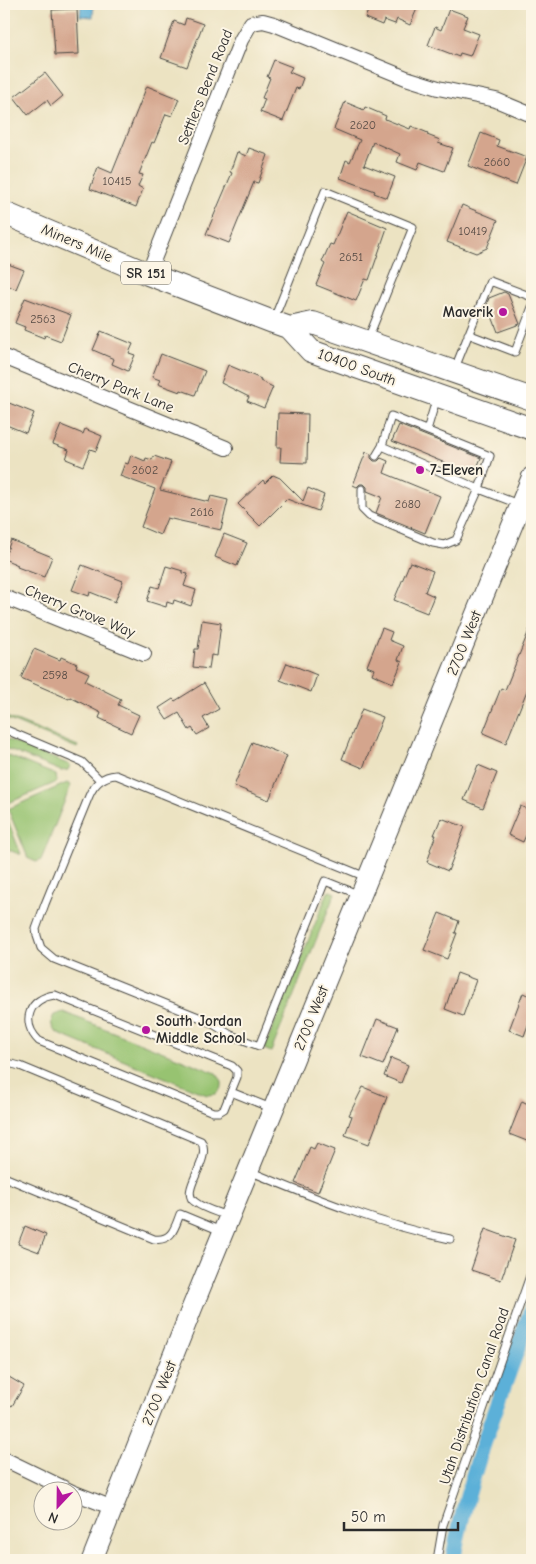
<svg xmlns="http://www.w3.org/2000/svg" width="536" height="1564" font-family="'Comic Neue',sans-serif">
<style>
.green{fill:#97c371;stroke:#61774e}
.water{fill:#5cb0d8;stroke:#446e82}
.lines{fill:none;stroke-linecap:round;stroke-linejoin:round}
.canal{stroke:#5cb0d8;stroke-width:16}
.building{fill:#d4a58d}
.service-casing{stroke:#484742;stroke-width:9}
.minor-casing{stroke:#484742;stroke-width:16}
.secondary-casing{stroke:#484742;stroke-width:22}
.primary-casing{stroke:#484742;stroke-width:24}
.service{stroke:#fff;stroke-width:7}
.minor{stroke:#fff;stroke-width:14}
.secondary{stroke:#fff;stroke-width:20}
.primary{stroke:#fff;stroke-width:22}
.poi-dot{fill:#b5179e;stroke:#fcf5e5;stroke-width:2}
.labels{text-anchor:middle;stroke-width:4;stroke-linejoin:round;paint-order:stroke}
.number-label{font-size:12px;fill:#554a44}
.shield{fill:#fcf5e5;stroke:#6a6863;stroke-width:1}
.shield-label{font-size:14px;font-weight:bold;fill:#2b2b2b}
.street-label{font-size:15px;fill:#2b2b2b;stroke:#fcf5e5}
.poi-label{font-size:15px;font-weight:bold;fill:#2b2b2b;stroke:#fcf5e5;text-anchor:start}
</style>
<rect width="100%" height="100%" fill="#fcf5e5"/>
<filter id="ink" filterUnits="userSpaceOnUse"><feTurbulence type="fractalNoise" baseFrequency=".02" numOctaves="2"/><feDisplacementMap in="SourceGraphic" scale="10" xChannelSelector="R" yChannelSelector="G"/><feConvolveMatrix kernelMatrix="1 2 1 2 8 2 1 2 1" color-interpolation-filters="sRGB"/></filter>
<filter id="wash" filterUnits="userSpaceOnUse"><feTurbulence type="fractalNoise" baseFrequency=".0096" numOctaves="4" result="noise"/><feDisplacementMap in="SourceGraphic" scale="20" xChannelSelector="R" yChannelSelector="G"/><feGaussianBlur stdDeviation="1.12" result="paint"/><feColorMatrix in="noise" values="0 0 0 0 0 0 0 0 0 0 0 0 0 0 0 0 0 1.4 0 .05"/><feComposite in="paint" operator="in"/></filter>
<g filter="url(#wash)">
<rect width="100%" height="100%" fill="#ece3c2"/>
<!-- green -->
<path class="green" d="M4,716L78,746L77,748L4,718Z
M4,738L70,765L68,770L61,771L4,748Z
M4,754L56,775L57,782L6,804L4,799Z
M67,783L71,785L41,860L36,862L28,858L8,809Z
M4,811L21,854H19L4,848Z
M330,891L335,893L271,1052L264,1049L328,892Z
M63,1012L216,1073L222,1081V1087L216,1094L207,1095L59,1034C52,1030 49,1023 54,1015Z"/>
<!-- water -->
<path class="water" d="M81,4H94L93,17L80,16Z"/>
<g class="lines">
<!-- canal -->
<path class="canal" d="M453,1560C468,1473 503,1391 532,1308"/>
</g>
<g id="blocks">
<!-- building -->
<path class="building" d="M371,4H419L410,25L397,19L395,24L384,20L382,25L365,18Z
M77,9L79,54L55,55L52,10Z
M449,9L468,16L463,28L479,34L470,56L460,53L459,57L428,45L435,27L441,30Z
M186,18L203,24L187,67L161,58L174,21L184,25Z
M274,60L292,67L289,72L303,78L299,89L296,88L283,121L260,112L265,99L262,98L270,78L267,77Z
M45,73L63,96L51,106L47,100L28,115L14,97Z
M147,86L179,99L172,116L166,114L154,143L152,142L139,174L143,175L138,186L143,189L136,207L90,189L98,167L112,173Z
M345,102L364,110L365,107L386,116L385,119L410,129L411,126L428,133L427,135L440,140L438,143L453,148L444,171L420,162L417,170L397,162L400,154L373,142L364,165L395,177L387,198L374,193L375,191L340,178L346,160L350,162L360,140L334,129Z
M481,133L499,140L497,146L527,157L516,185L468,166Z
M249,148L268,155L258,183L254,182L229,243L206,234L232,173L230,172L237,152L246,156Z
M462,205L498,220L487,248L476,253L447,242Z
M347,211L387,228L369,280L365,279L356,301L316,285L325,264L322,262L330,244L333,245Z
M8,264L24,270L16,289L4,284V274Z
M504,292L508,294L520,324L498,332L487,303L489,298Z
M25,298L71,315L61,341L45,335L44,338L24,330L25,327L15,323Z
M101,331L133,344L129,353L135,355L128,371L112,364L114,359L93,350Z
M161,354L205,371L195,395L181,390L180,392L158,384L160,380L152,377Z
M228,365L261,379L260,381L273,387L264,408L247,401L249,397L221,383Z
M4,401L34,413L26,433L4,424Z
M278,413L308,414L307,463L280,462L281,447H277Z
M61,425L83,434L85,429L102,436L96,451L90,449L83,466L66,459L69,450L53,444Z
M399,425L481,458L474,475L392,441Z
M366,452L371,454V458L374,461H378L381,458L388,461L384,473L440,496L425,533L376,513L382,497L367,491V487L364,484H360L357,487L353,485Z
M131,455L145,461L146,458L152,460L154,456L171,462L160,490L209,502L211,496L228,500L221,530L167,518L160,535L141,527L155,489L120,476L125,463L128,464Z
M273,475L280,478L303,501L308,488L324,495L318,511L287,499L260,526L238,504L263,480L265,483Z
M224,534L247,543L237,566L215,557Z
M11,540L52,557L44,577L17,567L18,565L4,559Z
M410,562L433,571L425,592L434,596L427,613L394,600Z
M82,565L123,581L115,602L90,592L89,596L72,590Z
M166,566L183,571V573L188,574L184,586L196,590L191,606L174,600L173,604L167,602L166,607L147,601L152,586L159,588Z
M202,620L221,623L217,656L211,655L209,669L193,667L195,649H198Z
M532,623V678L506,743L483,733L501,688L505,690Z
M382,628L392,632L389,640L403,646L398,660L402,662L393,683L372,674L374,669L367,666Z
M34,649L60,660L61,657L77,664L76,667L89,673L85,681L121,699L118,705L139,715L131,733L99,718L101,713L70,697L69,699L21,678Z
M287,663L317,675L311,692L280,680Z
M204,683L219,709L203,718L209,728L197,735L192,728L189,730L179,713L167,720L159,708L173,699L175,701Z
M362,709L383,717L363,768L342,759Z
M252,742L287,756L269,800L234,786Z
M478,765L497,773L483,808L464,800Z
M520,806L532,811V838L526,835L523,842L508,835Z
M441,818L465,827L448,871L427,862L431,851L430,850L436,835H434Z
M439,913L459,921L455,933H457L447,959L424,950Z
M457,973L476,980L463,1016L445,1009Z
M523,993L532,997V1014L524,1036L509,1030Z
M377,1019L398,1027L383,1065L362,1057Z
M391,1058L408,1065L401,1083L384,1076Z
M363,1087L387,1097L369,1144L345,1135L352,1116L349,1115Z
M522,1101L532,1106V1143L509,1134Z
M317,1143L335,1150L318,1192L295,1183L310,1147L314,1149Z
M25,1226L46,1235L39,1252L18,1244Z
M485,1229L515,1240L501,1280L471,1270Z
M4,1374L24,1386L12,1406L4,1401Z"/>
</g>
</g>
<g filter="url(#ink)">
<use href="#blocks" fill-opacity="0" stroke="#484742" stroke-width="1"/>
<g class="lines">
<!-- service casing -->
<g class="service-casing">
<path id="service" d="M274,319L325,191L413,227L368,339
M468,334L515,352L532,307
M455,368L490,281L532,297
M427,430L437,397
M376,456L382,446
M362,489V509L369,516L433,543L444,545L456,540L479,489L490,456L391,416L382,446L479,489L518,504
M4,729L82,762L100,780
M360,895L325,881L259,1046L231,1035L206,1020L54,959L41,948L37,936L36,929L45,904L89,796C94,784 103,776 116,775L366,877
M55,995L232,1066L237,1071V1077L224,1109L219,1112H213L39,1041C20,1022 29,998 55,995Z
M4,1064H12L20,1066L201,1141C213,1160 178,1191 195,1202C204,1209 217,1212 227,1216
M231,1092L271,1108
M249,1171C314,1198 381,1225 450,1239
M4,1177L154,1239C172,1242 175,1227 180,1214L221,1231
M437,1560L443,1525L532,1270"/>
</g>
<!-- minor casing -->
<g class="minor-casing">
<path id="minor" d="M148,274L241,40L251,23L263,21L274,24L406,78L438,88L496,100L532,115
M4,357L226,448
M4,597L144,654
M4,1459L72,1492
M72,1492L113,1508"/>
</g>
<!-- secondary casing -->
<g class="secondary-casing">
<path id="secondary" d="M92,1560L192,1308L532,477"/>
</g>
<!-- primary casing -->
<g class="primary-casing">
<path id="primary" d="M4,213L148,274L273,322L290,328L313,323L532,399
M290,328L311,351L532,429"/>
</g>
<!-- service -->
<use href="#service" class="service"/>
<!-- minor -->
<use href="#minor" class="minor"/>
<!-- secondary -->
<use href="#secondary" class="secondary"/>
<!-- primary -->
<use href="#primary" class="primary"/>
</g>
</g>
<!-- markers -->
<g class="poi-dot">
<circle cx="503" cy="312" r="5"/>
<circle cx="420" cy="470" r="5"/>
<circle cx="146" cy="1030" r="5"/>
</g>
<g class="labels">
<!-- number labels -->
<g class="number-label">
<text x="363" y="129">2620</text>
<text x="497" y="166">2660</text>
<text x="117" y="185">10415</text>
<text x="473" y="235">10419</text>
<text x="351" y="261">2651</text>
<text x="43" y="323">2563</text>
<text x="145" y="474">2602</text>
<text x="408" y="508">2680</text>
<text x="202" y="516">2616</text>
<text x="55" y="679">2598</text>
</g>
<!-- shield labels -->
<rect class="shield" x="121" y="261.5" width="50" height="23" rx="4"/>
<g class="shield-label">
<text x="146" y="278">SR 151</text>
</g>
<!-- street labels -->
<g class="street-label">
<text transform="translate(205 87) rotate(-68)" y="5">Settlers Bend Road</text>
<text transform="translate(77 243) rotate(23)" y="5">Miners Mile</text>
<text transform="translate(357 367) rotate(20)" y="5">10400 South</text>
<text transform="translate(121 387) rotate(22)" y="5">Cherry Park Lane</text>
<text transform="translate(80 611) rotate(22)" y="5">Cherry Grove Way</text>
<text transform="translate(464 643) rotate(-68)" y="5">2700 West</text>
<text transform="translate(311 1018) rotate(-68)" y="5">2700 West</text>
<text transform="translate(159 1393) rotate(-68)" y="5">2700 West</text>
<text transform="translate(474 1396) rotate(-71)" y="5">Utah Distribution Canal Road</text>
</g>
<!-- poi labels -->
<g class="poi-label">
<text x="493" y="317" text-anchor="end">Maverik</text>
<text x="430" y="475">7-Eleven</text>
<text x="156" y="1026">South Jordan<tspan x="156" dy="17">Middle School</tspan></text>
</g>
</g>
<!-- margin -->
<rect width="536" height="1564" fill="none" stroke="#fcf5e5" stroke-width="20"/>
<!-- north arrow -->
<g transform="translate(58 1506) rotate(202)"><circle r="24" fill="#fcf5e5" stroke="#a8a49b"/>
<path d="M0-4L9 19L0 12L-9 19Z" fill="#b5179e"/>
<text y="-8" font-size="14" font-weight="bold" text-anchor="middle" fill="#2b2b2b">N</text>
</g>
<!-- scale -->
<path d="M344 1522v8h114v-8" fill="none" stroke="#2b2b2b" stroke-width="2.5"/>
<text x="351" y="1522" font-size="15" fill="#2b2b2b" stroke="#fcf5e5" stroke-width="4" paint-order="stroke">50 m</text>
</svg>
